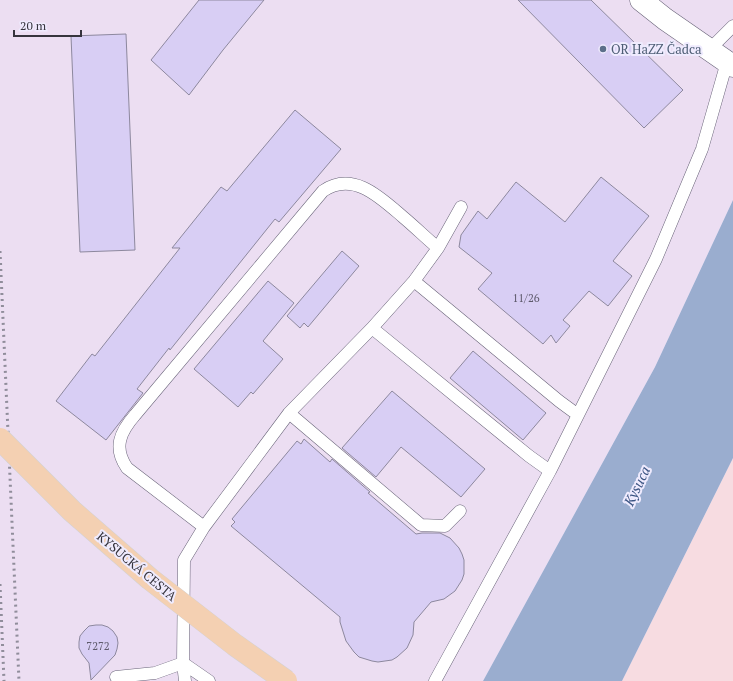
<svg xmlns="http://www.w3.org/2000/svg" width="733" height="681" font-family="'PT Serif',serif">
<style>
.commercial{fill:#f7dce1}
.industrial{fill:#ecdef2}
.water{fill:#9aadcf}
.building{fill:#d8cef4;stroke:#8d889e}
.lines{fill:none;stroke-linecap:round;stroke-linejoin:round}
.service-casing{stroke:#686378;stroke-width:13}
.minor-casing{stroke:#686378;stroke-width:23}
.service{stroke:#fff;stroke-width:12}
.minor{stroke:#fff;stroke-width:22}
.rail{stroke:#908d9b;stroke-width:3;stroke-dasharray:2 4;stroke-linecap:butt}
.primary-bridge-casing{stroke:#d3d2d4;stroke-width:23;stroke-linecap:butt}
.primary-bridge{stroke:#f4d0b2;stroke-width:22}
.service-dot{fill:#5c6f8a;stroke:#efebfe;stroke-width:1.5}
.labels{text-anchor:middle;stroke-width:4;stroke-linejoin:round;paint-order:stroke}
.number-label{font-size:11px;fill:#5e5a6b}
.service-label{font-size:13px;fill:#4e5e75;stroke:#efebfe;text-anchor:start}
.street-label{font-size:13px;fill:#36343d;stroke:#efebfe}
.water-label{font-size:14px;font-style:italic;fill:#3a5382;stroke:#efebfe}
</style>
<rect width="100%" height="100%" fill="#efebfe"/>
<!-- commercial -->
<path class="commercial" d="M733,458V681H622Z"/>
<!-- industrial -->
<path class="industrial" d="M0,0H733V200L655,367L483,681H0Z"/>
<!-- water -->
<path class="water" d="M733,200V458L622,681H483L655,367Z"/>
<!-- building -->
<path class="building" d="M199,0H264L223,50L189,95L151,60Z
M518,0H591L683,90L644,128Z
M126,34L135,250L80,252L71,36Z
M295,110L341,149L279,222L275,219L170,350L169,348L137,389L143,393L106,440L56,401L92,354L95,356L180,248H172L221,187L227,191Z
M601,177L649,216L613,261L632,276L608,306L589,291L563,320L570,326L556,343L551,335L543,344L478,289L492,273L459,247L461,235L478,211L487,219L516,182L565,222Z
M342,251L359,266L308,327L304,323L300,328L287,316Z
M268,281L294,303L263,341L283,359L253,394L251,392L238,407L194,369Z
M473,351L546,413L523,440L450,378Z
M392,391L485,469L461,497L401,447L376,477L342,448Z
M304,439L330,462L332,459L370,492L368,493L416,534L422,533H440L450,538L459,548L462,554L464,560V574L462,580L455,591L444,599L431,602L414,622L413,635L407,648L397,657L392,660L378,662L372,661L359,657L354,652L346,641L340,622V617L231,526L235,522L232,519L297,441L301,444Z
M96,625H102L108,627L113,631L117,637L118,643L117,649L115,655L91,680L89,663L82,654L79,648V642L80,636L84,631L89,626Z"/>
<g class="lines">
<!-- service casing -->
<g class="service-casing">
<path id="service" d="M709,50L733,26
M414,281L559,401L578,415
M372,328L529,456L550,471
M289,413L421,525L445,526L460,511
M204,527L127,468C113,448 120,432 135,415L323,191C353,170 381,198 403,217C415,227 426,238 438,248
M116,677L155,673L183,663L209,681
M185,681L183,663L184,560L204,527L289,413L372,328L414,281L438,248L461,207
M435,681L550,471L656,259L702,149L727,62"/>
</g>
<!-- minor casing -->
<g class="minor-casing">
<path id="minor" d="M641,0L665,19L733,66"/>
</g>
<!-- service -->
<use href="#service" class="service"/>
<!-- minor -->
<use href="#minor" class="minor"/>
<!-- rail -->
<path class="rail" d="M0,251L19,681
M0,584L4,681"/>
<!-- primary-bridge casing -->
<g class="primary-bridge-casing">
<path id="primary-bridge" d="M0,439L72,511L150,579L235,645L286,681"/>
</g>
<!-- primary-bridge -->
<use href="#primary-bridge" class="primary-bridge"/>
</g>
<!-- markers -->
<circle class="service-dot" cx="603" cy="49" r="4"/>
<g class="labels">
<!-- number labels -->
<g class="number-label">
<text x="526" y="302">11/26</text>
<text x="98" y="650">7272</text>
</g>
<!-- service labels -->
<g class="service-label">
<text x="611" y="54">OR HaZZ Čadca</text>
</g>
<!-- street labels -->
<g class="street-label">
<text transform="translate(137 566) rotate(40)" y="5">KYSUCKÁ CESTA</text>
</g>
<!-- water labels -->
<g class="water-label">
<text transform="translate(637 486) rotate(-64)" y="5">Kysuca</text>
</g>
</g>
<!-- scale -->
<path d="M14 30v6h67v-6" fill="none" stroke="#36343d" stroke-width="2"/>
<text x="20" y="30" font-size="12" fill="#36343d" stroke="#efebfe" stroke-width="3" paint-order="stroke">20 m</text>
</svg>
